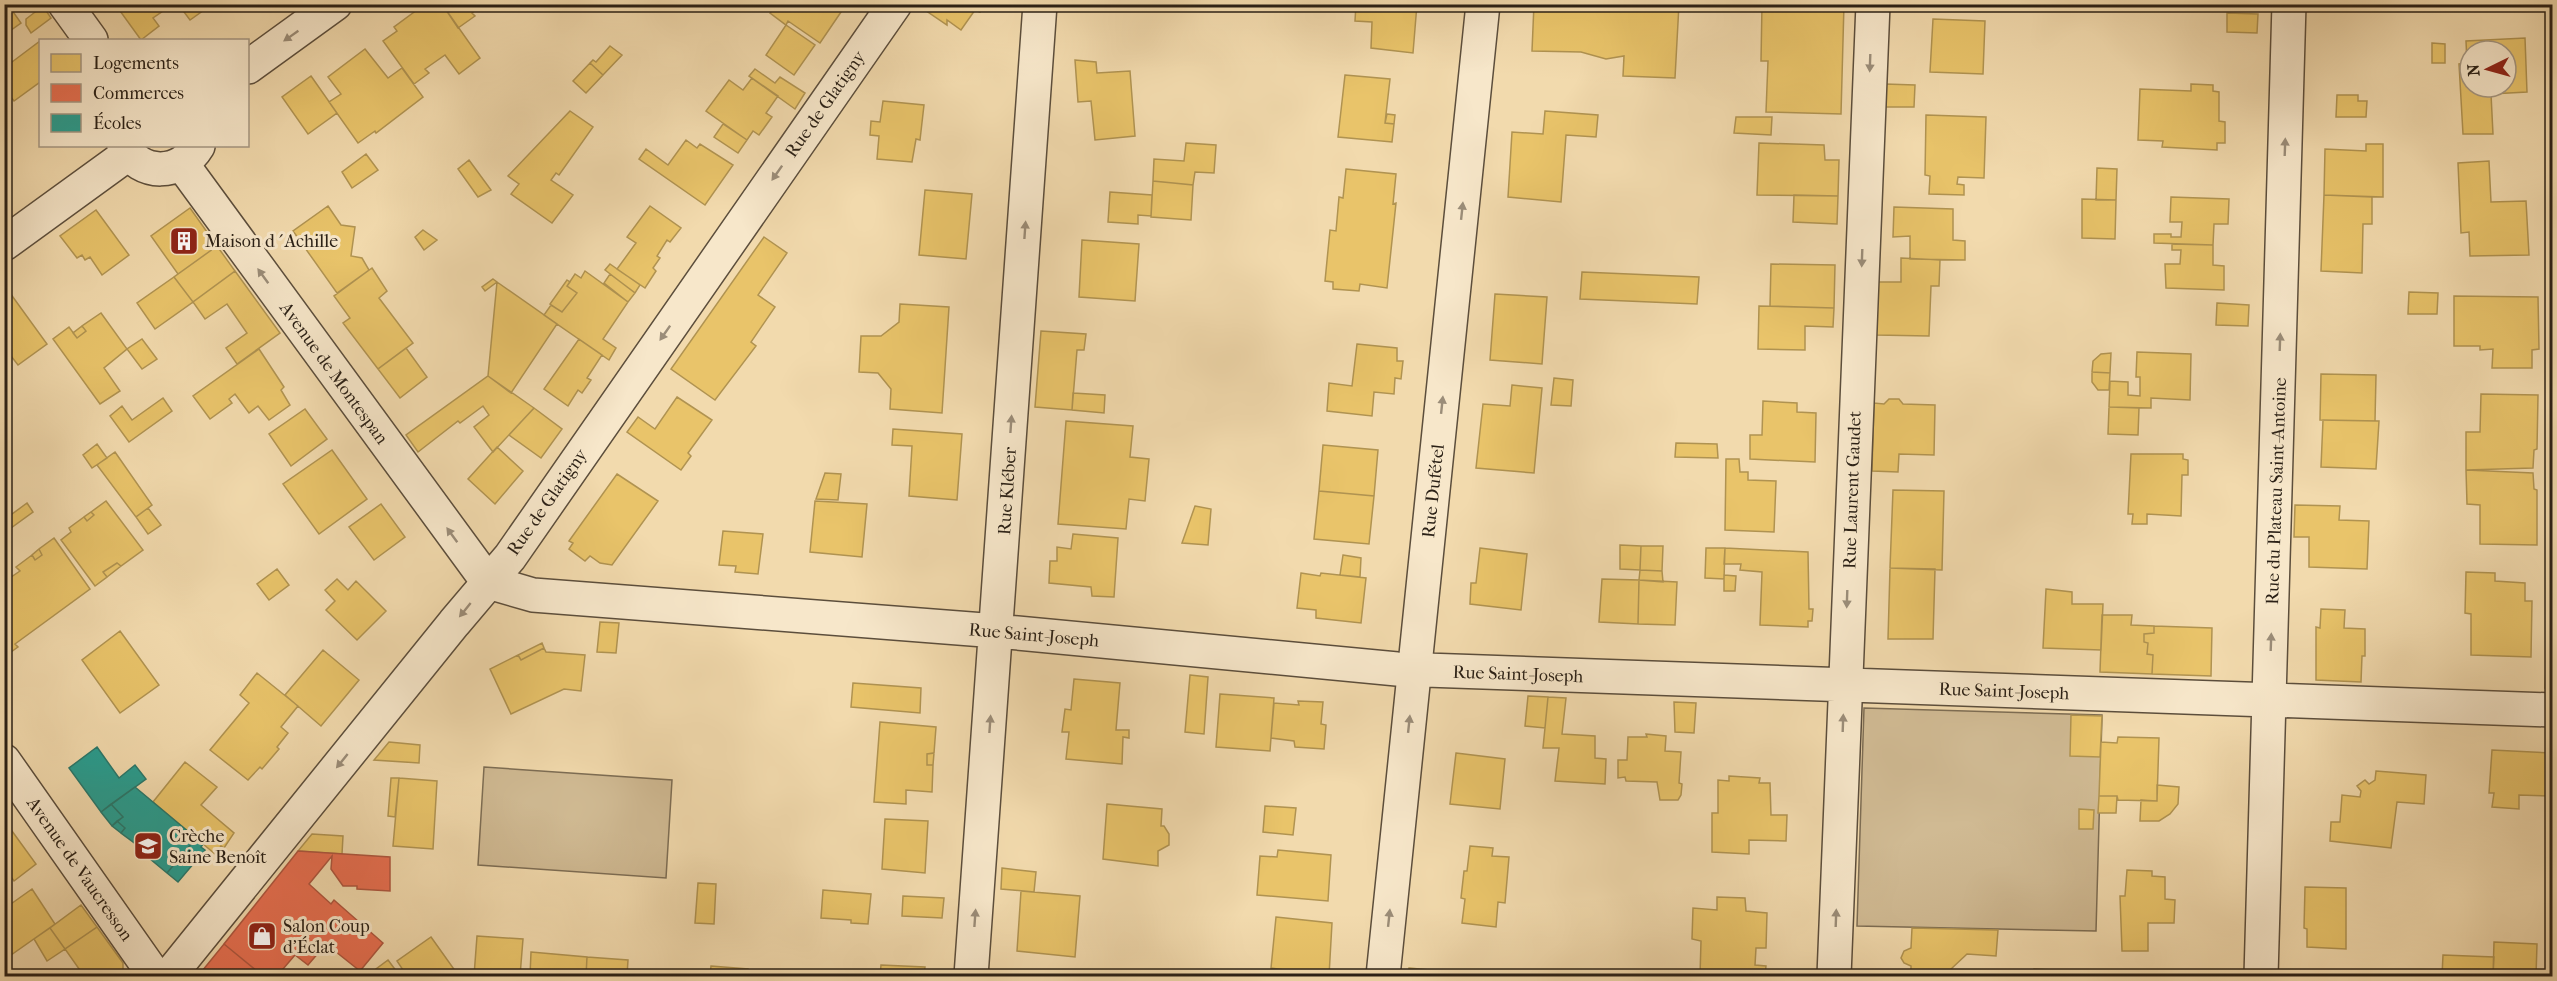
<svg xmlns="http://www.w3.org/2000/svg" width="2557" height="981" font-family="'IM FELL French Canon',serif">
<style>
.green{fill:#d0ba93;stroke:#7d6d54;stroke-width:1.5}
.homes{fill:#e9c46a;stroke:#b09351;stroke-width:1.5;fill-rule:evenodd}
.shops{fill:#e76f51;stroke:#ae573f;stroke-width:1.5}
.schools{fill:#2a9d8f;stroke:#2a786b;stroke-width:1.5}
.lines{fill:none;stroke-linecap:round;stroke-linejoin:round}
.minor-casing{stroke:#5c4e3c;stroke-width:36}
.minor{stroke:#f7e7ca;stroke-width:33}
.oneway{fill:#9b8d79}
.labels{text-anchor:middle;stroke-width:6;stroke-linejoin:round;paint-order:stroke}
.street-label{font-size:18px;fill:#2a2016;stroke:#f7e7ca}
.poi-label{font-size:18px;fill:#2a2016;stroke:#f7e7ca;text-anchor:start}
</style>
<rect width="100%" height="100%" fill="#f2daad"/>
<filter id="stains"><feTurbulence type="fractalNoise" baseFrequency=".00333" numOctaves="4"/><feColorMatrix values="0 0 0 0 .2 0 0 0 0 .09 0 0 0 0 .02 0 0 0 .5 -.17"/></filter>
<radialGradient id="worn" r=".72"><stop offset=".6" stop-color="#630" stop-opacity="0"/><stop offset="1" stop-color="#630" stop-opacity=".3"/></radialGradient>
<!-- green -->
<path class="green" d="M1864,708L2102,715L2096,931L1857,926Z
M484,767L672,780L666,878L478,865Z"/>
<!-- homes -->
<path class="homes" d="M4,4H11L9,6L21,23L4,35Z
M115,4H168L169,7L153,18L159,26L141,40Z
M178,4H200L204,10L190,20Z
M277,4H290L282,10Z
M433,4H442L480,58L459,74L445,55L425,69L429,73L414,84L383,41L397,31L394,27L421,7L424,11Z
M442,4H485L472,13L475,16L458,28Z
M776,4H832L841,12L820,43L788,21L786,25L770,13Z
M925,4H985L980,12L975,10L961,30L947,20V25L922,8Z
M1356,4H1417L1413,53L1371,48L1372,22L1355,21Z
M1534,4H1679L1675,78L1623,76L1624,56L1606,59L1581,52L1532,51Z
M1762,4H1844L1841,114L1766,112L1768,61H1761Z
M43,6L51,18L31,33L26,25V19Z
M2227,13L2258,14L2257,33L2227,32Z
M1933,19L1985,21L1983,74L1930,72Z
M786,25L815,45L794,75L766,55Z
M2525,38L2527,92L2491,94L2493,134H2463L2459,64L2467,63L2466,41ZM2470,51H2506V87H2470Z
M40,41V82L14,101L4,88V68Z
M2432,43L2445,44V63H2432Z
M610,46L622,55L603,75L590,63L593,60L596,62Z
M365,49L388,78L402,68L423,97L376,133L375,131L358,143L329,102L341,94L328,77Z
M1075,60L1096,62L1097,73L1130,71L1135,136L1095,140L1091,101L1078,102Z
M590,63L603,75L586,93L573,81Z
M755,69L775,83L780,77L805,93L795,109L749,76Z
M1345,75L1390,79L1385,123L1394,124L1392,142L1338,137Z
M311,76L337,113L308,134L282,97Z
M752,78L778,96L766,113L772,117L759,135L753,131L747,140L706,111L729,80L743,90Z
M1885,84L1915,85L1914,107H1884Z
M2191,84L2213,85V91L2219,92V121L2225,122V143H2217V150L2162,147L2163,141L2138,140L2140,89L2191,91Z
M2337,95H2358V101H2367L2366,117H2336Z
M883,101L924,105L920,140L916,139L912,162L877,159L879,136L870,135L871,121L880,122Z
M570,111L593,127L559,175L556,173L551,180L573,195L552,223L511,194L519,184L508,176Z
M1545,111L1598,115L1596,137L1566,135L1561,202L1508,197L1512,132L1543,134Z
M1387,114L1395,115L1394,124L1385,123Z
M1926,115L1986,117L1984,178L1958,177L1957,184L1964,185V195L1929,194L1930,176L1925,175Z
M1736,117H1772L1771,135L1734,133Z
M723,124L747,140L738,153L714,137Z
M686,140L697,148L700,144L733,165L705,205L639,159L646,149L668,165Z
M1186,143L1216,145L1214,173L1195,172L1193,185L1153,181L1154,159L1184,161Z
M1759,143L1824,145L1825,160H1839L1838,196L1757,195Z
M2366,144H2383V197L2324,195L2325,149L2366,151Z
M366,154L378,170L352,188L342,172Z
M469,160L491,190L478,197L458,169Z
M2489,161L2491,202L2526,201L2529,255L2470,256L2469,232L2461,233L2458,163Z
M2097,168L2117,169L2116,200H2096Z
M1346,169L1396,174L1393,204L1396,203L1387,288L1360,284L1359,291L1333,289V282L1325,281L1330,230L1336,231L1339,197L1343,198Z
M1153,181L1193,185L1191,220L1151,217Z
M925,190L972,194L966,259L919,255Z
M1110,192L1152,195L1151,216L1138,215V224L1108,222Z
M1794,195L1838,196L1837,224L1793,222Z
M2324,195L2372,197V224H2363L2362,273L2321,271Z
M2171,197L2229,199L2228,224H2214L2213,245L2154,243V234H2171V237H2181L2182,222H2170Z
M2082,199L2116,200L2115,239L2082,238Z
M328,206L341,225L355,227L351,256L362,258L369,270L337,293L293,231Z
M650,206L681,228L670,242L667,240L657,256L660,258L653,268L656,271L645,288L617,269L636,243L627,237Z
M1894,207L1953,209V240L1965,241V260L1910,259V236L1893,237Z
M190,208L217,246L178,274L151,236Z
M96,210L129,255L102,275L90,257L85,260L82,255L77,258L60,236Z
M423,230L437,240L424,250L415,237Z
M764,237L787,253L758,295L775,307L751,342L756,346L715,400L671,369Z
M1082,240L1139,244L1135,301L1079,297Z
M2172,244L2213,245V265L2224,266V290L2166,288L2165,264H2180L2181,250H2172Z
M217,246L235,271L193,302L174,277Z
M1901,258L1940,260L1939,286H1931L1929,336L1876,335L1878,282H1901Z
M610,264L640,285L635,293L605,270Z
M1771,264L1835,265L1834,308L1770,306Z
M372,268L387,291L379,298L413,343L378,369L343,323L350,318L334,296Z
M235,271L280,333L237,364L226,348L247,333L227,304L205,319L193,302Z
M585,271L628,302L603,339L616,348L609,360L544,315L551,305L562,312L577,293L567,286L575,274L581,278Z
M1582,272L1699,277L1697,304L1580,299Z
M610,274L635,293L628,302L604,283Z
M174,277L193,302L155,329L137,303Z
M493,279L497,282L485,291L482,287Z
M567,280L570,282L567,286L577,293L562,312L550,304Z
M497,282L557,324L511,393L488,376Z
M2409,292L2438,293L2437,314H2408Z
M10,293L47,344L18,365L4,347V297Z
M1495,294L1547,297L1542,364L1490,360Z
M2454,296L2538,297L2539,349L2532,350V368H2492L2493,349L2480,350V346H2454Z
M2217,303L2249,305L2248,326L2216,325Z
M900,304L949,307L942,413L890,409L891,389L878,373L859,372L861,336H881L899,322Z
M1759,306L1834,308L1833,327L1805,326V350L1758,349Z
M101,313L127,349L104,368L120,391L100,404L53,339L69,327L77,338L86,331L82,326Z
M82,326L86,331L77,338L73,333Z
M1041,331L1086,334L1084,350H1077L1072,410L1035,407Z
M142,339L157,359L142,369L127,349Z
M579,339L602,355L587,378L591,380L582,393L578,390L568,406L544,389Z
M1357,344L1397,348V361H1403L1401,379L1395,378L1394,394L1374,392L1372,416L1327,411L1329,383L1352,386Z
M406,348L427,377L400,398L378,369Z
M259,349L284,387L281,390L290,405L269,420L258,406L249,413L235,394L229,399L232,403L210,419L193,396Z
M2137,352L2191,354L2190,400L2151,398V408L2109,407L2110,381L2128,382V395L2140,396V377H2136Z
M2111,353L2110,373L2092,372L2093,361L2101,354Z
M2092,372L2110,373L2109,390H2098L2092,382Z
M2321,374L2376,375L2375,421L2320,420Z
M488,376L534,408L493,452L474,427L489,415L483,406L460,423L458,421L418,452L406,435Z
M1554,378L1573,380L1571,406L1551,405Z
M1512,385L1542,388L1534,473L1476,468L1483,404L1510,406Z
M1073,393L1105,395L1104,413L1072,410Z
M2481,394L2538,395L2537,449L2534,450L2533,468L2466,470V432H2480Z
M677,397L712,420L688,453L691,456L681,470L627,432L638,417L655,429Z
M163,398L172,411L129,442L110,416L122,406L132,420Z
M1889,399H1899L1903,404L1935,405L1934,455L1899,454L1898,472L1872,471L1874,403L1884,404Z
M1763,401L1797,403V412L1816,413L1815,462L1750,459V435H1762Z
M2109,407L2139,408L2138,435L2108,434Z
M534,408L562,429L541,458L509,435Z
M305,409L327,439L291,466L269,434Z
M2323,420L2379,421L2376,469L2321,467Z
M1066,421L1133,426L1130,457L1149,459L1145,501L1129,499L1126,529L1058,524Z
M893,429L962,434L957,500L909,496L912,446L892,445Z
M1676,443L1717,444L1718,458L1675,457Z
M97,444L107,458L92,468L83,455Z
M1323,445L1378,450L1374,496L1319,491Z
M497,447L523,471L495,504L468,479Z
M332,450L367,499L319,534L283,484Z
M115,452L152,505L136,517L97,465Z
M2131,454H2183V459L2188,460V475H2182L2181,516L2147,514V524H2132L2133,514H2128Z
M1726,459H1739L1740,472H1748V480L1776,481L1774,532L1725,530Z
M2466,470L2533,473L2534,489L2537,490V545L2480,544V505L2467,504Z
M825,473L841,474L838,500L816,499Z
M617,474L658,501L612,565L600,563L590,556L585,561L569,549L573,543L569,541Z
M1893,490L1944,491L1942,570L1890,568Z
M1319,491L1374,496L1369,544L1314,539Z
M106,501L143,550L121,566L117,563L103,572L107,577L95,586L61,540L71,532L69,528L84,517L87,521L94,515L91,512Z
M815,501L867,504L862,557L810,552Z
M27,503L33,512L4,533V520Z
M381,504L405,537L374,560L349,527Z
M2295,505L2340,506L2339,520L2369,521L2367,569L2309,567V537H2294Z
M1195,506L1211,509L1208,545L1182,543Z
M148,508L161,525L148,534L136,517Z
M91,512L94,515L87,521L84,517Z
M723,531L763,534L758,574L735,572L736,566L719,565Z
M1073,534L1118,538L1114,597L1092,596L1091,587L1049,583L1050,561H1057V547L1071,549Z
M54,538L90,589L15,644L18,647L4,657V582L20,571L16,567L32,555L35,560L42,555L39,549Z
M1620,545L1641,546L1640,570L1620,569Z
M1641,546H1663L1662,571L1640,570Z
M1480,548L1527,554L1521,610L1470,604L1471,583H1476Z
M1706,548H1725L1724,579L1705,578Z
M1725,548L1808,552L1809,609H1813L1812,621H1808V627L1760,625L1762,572L1740,570L1741,564H1724Z
M39,549L42,555L35,560L32,555Z
M1343,555L1361,558L1360,577L1340,575Z
M117,563L121,566L107,577L103,572Z
M1890,568L1935,569L1933,639H1888Z
M277,569L289,585L269,600L257,584Z
M1640,570L1662,571L1663,582L1639,580Z
M2466,572L2495,573V581L2525,583V601H2532L2531,657L2471,655V614L2465,613Z
M1301,573L1320,576L1321,573L1366,578L1361,623L1316,618V610L1297,608Z
M1724,575L1736,576L1735,591H1724Z
M337,579L348,590L356,581L386,611L357,640L326,610L335,601L325,590Z
M1602,579L1639,580L1638,624L1599,622Z
M1639,580L1677,582L1675,625L1638,624Z
M2046,589L2072,592V604H2103L2101,650L2043,648Z
M2321,609L2345,610L2344,628L2365,629V656H2362L2361,682L2316,680V627L2320,628Z
M2102,615H2132L2131,625L2154,626V633L2144,634V642L2148,643L2147,654L2153,655L2152,674L2100,672Z
M600,622L619,623L616,653L597,652Z
M2154,626L2212,628L2211,676L2152,674L2153,655L2147,654L2148,643L2144,642V634L2154,633Z
M120,631L159,685L120,713L82,660Z
M542,643L544,648L521,660L518,655Z
M544,648L546,652L585,655L581,691L564,689L511,714L490,669L518,655L521,660Z
M323,650L359,680L321,726L285,695Z
M2546,667H2552V688H2545Z
M257,673L298,706L281,727L288,733L277,747L279,749L262,769L260,767L248,780L210,750L249,703L240,695Z
M1190,675L1208,677L1204,734L1185,732Z
M1074,679L1120,683L1116,730H1129V738L1123,737L1122,764L1066,759L1069,732H1062L1065,709L1071,710Z
M853,683L921,688L920,713L851,707Z
M1220,694L1274,698L1270,751L1216,747Z
M1528,696L1548,697L1545,728L1525,726Z
M1548,697L1566,698L1562,734L1595,736V758L1606,759L1605,784L1555,781L1559,748H1543Z
M1298,701L1323,702L1321,724L1326,725L1324,749L1295,747L1294,741L1271,738L1274,703L1299,705Z
M1674,702L1696,703L1694,733L1675,732Z
M2071,715L2102,716L2100,757L2070,756Z
M880,722L936,727L934,753L927,754V765H933L932,792L906,790V804L874,802Z
M1646,734L1666,736L1665,751L1681,752L1679,783L1682,784L1681,795L1678,800H1660L1657,782L1626,781L1625,777L1618,778V760H1627L1628,737H1647Z
M2118,737L2159,738L2157,801L2118,800L2117,796H2099L2101,742L2117,743Z
M389,742L420,745L419,763L374,760Z
M2492,750L2552,753V796L2519,795V809L2492,807L2494,793H2489Z
M934,753L933,765H927V754Z
M1456,753L1505,759L1500,809L1450,804Z
M185,762L217,787L201,805L234,833L224,848L221,846L215,854L153,802Z
M2376,771L2426,775L2424,804L2397,802L2391,848L2330,841L2331,822H2340L2342,795L2360,797L2361,791L2357,786L2365,780L2369,784L2375,780Z
M1729,776L1760,778L1759,783H1770L1771,815H1787L1786,841L1749,840V854L1712,852V813H1718V780L1729,781Z
M391,778H399L395,817L388,816Z
M399,778L437,781L433,849L393,846Z
M2157,785L2179,787L2178,804L2170,814L2159,821H2140L2141,800L2157,801Z
M2099,796H2117L2116,813H2098Z
M1107,804L1162,809L1161,826H1164L1169,834V845L1158,851V866L1103,859Z
M1265,806L1296,808L1293,835L1263,832Z
M2079,809L2094,810L2093,829H2079Z
M885,819L928,821L925,873L882,869Z
M12,831L36,864L14,881L4,867V837Z
M312,834L343,836L342,854L298,851Z
M1470,846L1493,848L1492,856L1509,857L1505,903L1498,902L1496,927L1462,923L1465,899L1461,898L1464,871H1467Z
M1278,850L1331,855L1328,901L1257,895L1260,856L1277,857Z
M1002,868L1036,872L1034,892L1001,889Z
M2127,870L2152,871V876L2165,877V899L2175,900L2174,923H2148V951H2122L2120,896H2125Z
M698,883L716,884L714,924L695,923Z
M2305,887L2346,888V949L2307,947V929L2304,928Z
M32,889L55,924L11,955L4,946V901L8,906Z
M823,890L871,894L868,924L851,923V920L821,918Z
M1021,891L1080,896L1075,957L1017,951Z
M903,896L944,898L942,918L902,916Z
M1717,897L1745,898L1746,911L1767,913L1766,948H1756L1755,965L1766,966L1765,976H1700L1701,941L1692,939L1693,908L1717,910Z
M81,905L97,927L65,949L50,928Z
M1276,917L1332,923L1329,976H1303V973L1271,968Z
M97,927L123,963V976H84L65,949Z
M50,928L65,949L47,961L34,939Z
M1912,928L1998,930L1996,956L1967,954L1951,969V976H1911V966L1904,963L1901,958L1904,951L1911,948Z
M477,936L523,939L520,976H474Z
M431,937L456,972L450,976H407L397,961Z
M2494,942L2537,944L2536,976H2493Z
M531,952L587,957L586,976H530Z
M2443,955L2494,957L2493,976H2442Z
M587,957L628,960L627,976H586Z
M388,960L400,976H381L376,969Z
M881,965L925,967L924,976H880Z
M711,966L748,969V976H710Z
M1409,968L1440,971V976H1408Z
M2034,969L2074,971V976H2009V974L2034,975Z
M641,970L690,972V976H641Z
M780,972L834,976H779Z"/>
<!-- shops -->
<path class="shops" d="M298,851L390,857V891L357,889V886H343L331,869L332,856L309,884L331,904L334,900L383,943L360,971L326,944L308,965L295,955L277,976H263L224,944Z
M224,944L263,976H198Z"/>
<!-- schools -->
<path class="schools" d="M97,747L119,778L135,765L146,779L101,812L69,768Z
M135,787L196,838L167,873L144,854L149,848L140,841L137,845L121,833L125,828L117,821L123,817L111,804Z
M111,804L123,817L112,826L101,812Z
M117,821L125,828L121,833L112,826Z
M196,838L203,844L201,847L205,850L178,882L167,873Z
M140,841L149,848L145,852L137,845Z"/>
<g class="lines">
<!-- minor casing -->
<g class="minor-casing">
<path id="minor" d="M65,4L91,40
M248,67L335,4
M124,146C141,177 180,176 198,146
M182,164L488,582L533,595L997,631L1397,669L2552,710
M4,244L128,154
M4,761L155,976
M169,976L454,623L510,557L895,4
M971,976L1040,4
M1383,976L1483,4
M1834,976L1873,4
M2261,976L2289,4"/>
</g>
<!-- minor -->
<use href="#minor" class="minor"/>
</g>
<!-- one-way arrows -->
<defs><path id="oneway-solid" d="M-6-.8H1V-3.2L6.5 0L1 3.2V.8H-6Z" transform="scale(1.5)"/></defs>
<g class="oneway">
<use href="#oneway-solid" transform="translate(291 36) rotate(145)"/>
<use href="#oneway-solid" transform="translate(1870 63) rotate(92)"/>
<use href="#oneway-solid" transform="translate(2285 147) rotate(-88)"/>
<use href="#oneway-solid" transform="translate(777 173) rotate(125)"/>
<use href="#oneway-solid" transform="translate(1462 211) rotate(-84)"/>
<use href="#oneway-solid" transform="translate(1025 230) rotate(-86)"/>
<use href="#oneway-solid" transform="translate(1862 258) rotate(92)"/>
<use href="#oneway-solid" transform="translate(263 276) rotate(-126)"/>
<use href="#oneway-solid" transform="translate(665 333) rotate(125)"/>
<use href="#oneway-solid" transform="translate(2280 342) rotate(-88)"/>
<use href="#oneway-solid" transform="translate(1442 405) rotate(-84)"/>
<use href="#oneway-solid" transform="translate(1011 424) rotate(-86)"/>
<use href="#oneway-solid" transform="translate(452 535) rotate(-126)"/>
<use href="#oneway-solid" transform="translate(1847 599) rotate(92)"/>
<use href="#oneway-solid" transform="translate(465 610) rotate(129)"/>
<use href="#oneway-solid" transform="translate(2271 642) rotate(-88)"/>
<use href="#oneway-solid" transform="translate(1843 723) rotate(-88)"/>
<use href="#oneway-solid" transform="translate(990 724) rotate(-86)"/>
<use href="#oneway-solid" transform="translate(1409 724) rotate(-84)"/>
<use href="#oneway-solid" transform="translate(342 761) rotate(129)"/>
<use href="#oneway-solid" transform="translate(975 918) rotate(-86)"/>
<use href="#oneway-solid" transform="translate(1389 918) rotate(-84)"/>
<use href="#oneway-solid" transform="translate(1836 918) rotate(-88)"/>
</g>
<!-- icons -->
<defs>
<g id="building-square" transform="scale(1.5)"><rect x="-9" y="-9" width="18" height="18" rx="4" fill="#8f2418" stroke="#f7e7ca"/><path d="M-4-6H4V6H1V3H-1V6H-4ZM-2.5-4.3h1.7v1.8h-1.7ZM.8-4.3h1.7v1.8H.8ZM-2.5-1h1.7V.8h-1.7ZM.8-1h1.7V.8H.8Z" fill="#fff"/></g>
<g id="school-square" transform="scale(1.5)"><rect x="-9" y="-9" width="18" height="18" rx="4" fill="#8f2418" stroke="#f7e7ca"/><path d="M0-5L7-2L0 1L-7-2ZM-4 1L0 2.5L4 1V4Q0 6-4 4Z" fill="#fff"/></g>
<g id="shop-square" transform="scale(1.5)"><rect x="-9" y="-9" width="18" height="18" rx="4" fill="#8f2418" stroke="#f7e7ca"/><path d="M-5-2.5h2.3a2.7 3.5 0 0 1 5.4 0H5L5.5 6h-11ZM-1.5-2.5h3a1.5 2.3 0 0 0-3 0Z" fill="#fff"/></g>
</defs>
<g fill-rule="evenodd">
<use href="#building-square" x="184" y="241"/>
<use href="#school-square" x="148" y="846"/>
<use href="#shop-square" x="262" y="936"/>
</g>
<g class="labels">
<!-- street labels -->
<g class="street-label">
<text transform="translate(825 104) rotate(-55)" y="6">Rue de Glatigny</text>
<text transform="translate(334 373) rotate(54)" y="6">Avenue de Montespan</text>
<text transform="translate(1852 490) rotate(-88)" y="6">Rue Laurent Gaudet</text>
<text transform="translate(1007 491) rotate(-86)" y="6">Rue Kléber</text>
<text transform="translate(1433 491) rotate(-84)" y="6">Rue Dufétel</text>
<text transform="translate(2276 491) rotate(-88)" y="6">Rue du Plateau Saint-Antoine</text>
<text transform="translate(547 502) rotate(-55)" y="6">Rue de Glatigny</text>
<text transform="translate(1034 635) rotate(5)" y="6">Rue Saint-Joseph</text>
<text transform="translate(1518 674) rotate(2)" y="6">Rue Saint-Joseph</text>
<text transform="translate(2004 691) rotate(2)" y="6">Rue Saint-Joseph</text>
<text transform="translate(80 869) rotate(55)" y="6">Avenue de Vaucresson</text>
</g>
<!-- poi labels -->
<g class="poi-label">
<text x="205" y="247">Maison d´Achille</text>
<text x="169" y="842">Crèche<tspan x="169" dy="21">Saine Benoît</tspan></text>
<text x="283" y="932">Salon Coup<tspan x="283" dy="21">d'Éclat</tspan></text>
</g>
</g>
<!-- margin -->
<rect width="2557" height="981" fill="none" stroke="#f2daad" stroke-width="24"/>
<rect x="6" y="6" width="2545" height="969" fill="none" stroke="#2a2016" stroke-width="3"/>
<rect x="12" y="12" width="2533" height="957" fill="none" stroke="#2a2016" stroke-width="1.5"/>
<!-- legend -->
<rect x="39" y="39" width="210" height="108" fill="#f7e7ca" stroke="#a59782" stroke-width="1.5"/>
<rect x="51" y="54" width="30" height="18" fill="#e9c46a" stroke="#a59782" stroke-width="1.5"/>
<text x="93" y="69" font-size="18" fill="#2a2016">Logements</text>
<rect x="51" y="84" width="30" height="18" fill="#e76f51" stroke="#a59782" stroke-width="1.5"/>
<text x="93" y="99" font-size="18" fill="#2a2016">Commerces</text>
<rect x="51" y="114" width="30" height="18" fill="#2a9d8f" stroke="#a59782" stroke-width="1.5"/>
<text x="93" y="129" font-size="18" fill="#2a2016">Écoles</text>
<!-- north arrow -->
<g transform="translate(2488 69) rotate(265)"><circle r="28" fill="#f7e7ca" stroke="#a59782" stroke-width="1.5"/>
<path d="M0-4.5L10 22L0 15L-10 22Z" fill="#8f2418"/>
<text y="-9" font-size="16" font-weight="bold" text-anchor="middle" fill="#2a2016">N</text>
</g>
<rect width="100%" height="100%" filter="url(#stains)"/>
<rect width="100%" height="100%" fill="url(#worn)"/>
</svg>
